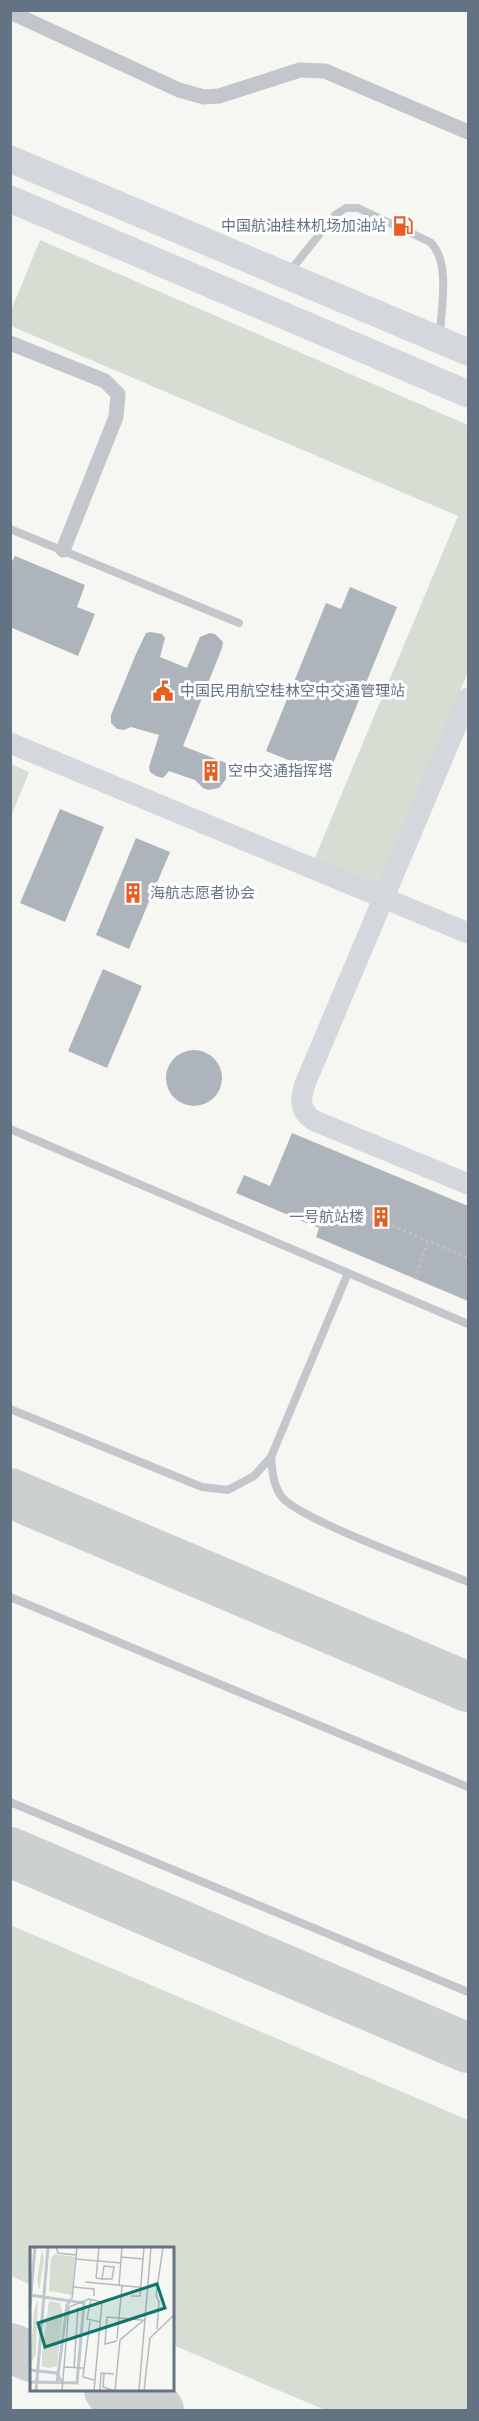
<svg xmlns="http://www.w3.org/2000/svg" width="479" height="2421" font-family="Rubik,'Noto Sans SC',sans-serif">
<style>
.green{fill:#d6ddd3}
.lines{fill:none;stroke-linecap:round;stroke-linejoin:round}
.taxiway{stroke:#ccd0d0;stroke-width:50}
.building{fill:#aeb4bb}
.path{stroke:#bdbfc1;stroke-width:3;stroke-dasharray:3 3;stroke-linecap:butt}
.lane{stroke:#c3c6ca;stroke-width:8}
.street{stroke:#c3c6ca;stroke-width:15}
.secondary{stroke:#d4d8dc;stroke-width:21}
.highway{stroke:#d4d8dc;stroke-width:27}
.labels{text-anchor:middle;stroke-width:6;stroke-linejoin:round;paint-order:stroke}
.poi-label{font-size:15px;fill:#647384;stroke:#fff;text-anchor:start}
.inset-river{fill:none;stroke:#bec8ce;stroke-width:3}
.inset-road{fill:none;stroke:#b3babf;stroke-width:1.5}
.view{fill:#0f766e;fill-opacity:0.15;stroke:#0f766e;stroke-width:3}
.inset-edge{fill:none;stroke:#647384;stroke-width:3}
</style>
<rect width="100%" height="100%" fill="#f6f6f2"/>
<!-- green -->
<path class="green" d="M40,240L468,425V672L379,886L314,860L458,516L11,326L10,313Z
M11,764L29,772L11,816Z
M10,1925L468,2120V2410H325L173,2345L172,2248H32L31,2285L11,2276Z"/>
<g class="lines">
<!-- taxiway -->
<path class="taxiway" d="M10,1493L468,1687
M10,1852L468,2048
M10,2348L32,2357
M109,2390L159,2410"/>
</g>
<!-- building -->
<path class="building" d="M15,556L85,585L77,607L95,614L78,656L10,627V565Z
M350,587L397,607L328,776L266,751L326,603L341,609Z
M151,632L162,634L165,638L160,657L187,668L200,637L210,633L215,634L223,642L222,648L183,746L226,763V779L219,788L208,790L203,788L195,780L169,771L163,778L156,776L150,772L149,767L159,735L131,727L124,730L117,729L111,723V715L136,654L146,633Z
M60,809L104,827L65,922L20,903Z
M136,838L170,852L129,949L96,935Z
M103,969L142,986L107,1068L68,1051Z
M166 1078a28 28 0 1 1 56 0a28 28 0 1 1-56 0Z
M292,1133L468,1206V1301L316,1237L319,1228L236,1193L244,1175L270,1186Z"/>
<g class="lines">
<!-- path -->
<path class="path" d="M327,1221L343,1228L351,1208L468,1258
M415,1279L428,1241"/>
<!-- lane -->
<path class="lane" d="M290,271L335,215L346,208H358L430,242C451,261 441,308 440,335
M10,529L239,623
M10,1129L468,1324
M10,1409L202,1487L228,1490L254,1476L271,1457L348,1273
M271,1457C272,1470 273,1484 281,1496C297,1519 435,1568 468,1582
M10,1597L468,1787
M10,1802L468,1992"/>
<!-- street -->
<path class="street" d="M10,12L179,90L204,97L219,96L300,70L325,71L468,132
M10,343L105,381L118,394L116,417L63,550"/>
<!-- secondary -->
<path class="secondary" d="M468,698L305,1084C300,1099 299,1112 315,1121L468,1184
M10,743L468,933"/>
<!-- highway -->
<path class="highway" d="M10,159L468,352
M10,199L468,394"/>
</g>
<!-- icons -->
<defs>
<g id="fuel-bare" transform="scale(1.62)"><path d="M-5.5-6h7V0h2V4h1.3V-2.5L3-4.5l.8-.8L6-3V5H2.5V1h-1V6h-7ZM-4.2-4.7v3.2H.2V-4.7Z" fill="#e65e22" stroke="#fff" stroke-width="2.5" paint-order="stroke"/></g>
<g id="civic-bare" transform="scale(1.62)"><path d="M-.6-6.5H3V-4.5H.6V-3L4-1V1h2V6H-6V1h2V-1L-.6-3ZM-1.2 2.5V6h2.4V2.5Z" fill="#e65e22" stroke="#fff" stroke-width="2.5" paint-order="stroke"/></g>
<g id="building-bare" transform="scale(1.62)"><path d="M-4-6H4V6H1V3H-1V6H-4ZM-2.5-4.3h1.7v1.8h-1.7ZM.8-4.3h1.7v1.8H.8ZM-2.5-1h1.7V.8h-1.7ZM.8-1h1.7V.8H.8Z" fill="#e65e22" stroke="#fff" stroke-width="2.5" paint-order="stroke"/></g>
</defs>
<g fill-rule="evenodd">
<use href="#fuel-bare" x="403" y="226"/>
<use href="#civic-bare" x="163" y="691"/>
<use href="#building-bare" x="211" y="771"/>
<use href="#building-bare" x="133" y="893"/>
<use href="#building-bare" x="381" y="1217"/>
</g>
<g class="labels">
<!-- poi labels -->
<g class="poi-label">
<text x="386" y="231" text-anchor="end">中国航油桂林机场加油站</text>
<text x="180" y="696">中国民用航空桂林空中交通管理站</text>
<text x="228" y="776">空中交通指挥塔</text>
<text x="150" y="898">海航志愿者协会</text>
<text x="364" y="1222" text-anchor="end">一号航站楼</text>
</g>
</g>
<!-- overview -->
<g transform="translate(30 2247)">
<rect width="144" height="144" fill="#f6f6f2"/>
<path d="M12,2L14,13L9,44L7,33ZM25,7L45,10L42,48L19,44L21,11ZM8,53L6,107L0,118L4,63ZM19,54L30,56L33,67L27,119L19,121L12,119V106Z" fill="#d6ddd3"/>
<path class="inset-river" d="M0,48L54,56L47,136L0,135M0,59L5,0M0,123L26,126L33,136M27,136L37,58L41,52M6,144L18,0"/>
<path class="inset-road" d="M26,0L28,6L46,8M91,10L113,12M46,12L91,16M66,31L72,32H82L84,20L74,19L72,32M66,31L69,0M55,35L118,41M89,38L92,0M43,40L64,42V49M101,49H110L114,0M42,52L47,0M61,52L57,72L70,75M60,74L53,130L64,133M127,82L129,55L126,48L133,0M87,92L92,39M87,94L75,97L77,70L112,73M34,120L53,121M44,121L48,60M74,127L73,140L82,143M13,144H31M32,144L39,60L59,52L72,55L64,144M70,144L71,126L84,127M85,144L90,93L115,72M109,144L121,0M114,144L120,91L144,68"/>
<path class="view" d="M127,37L135,61L15,100L8,76Z"/>
<rect width="144" height="144" class="inset-edge"/>
</g>
<!-- border -->
<rect width="479" height="2421" fill="none" stroke="#647384" stroke-width="24"/>
</svg>
